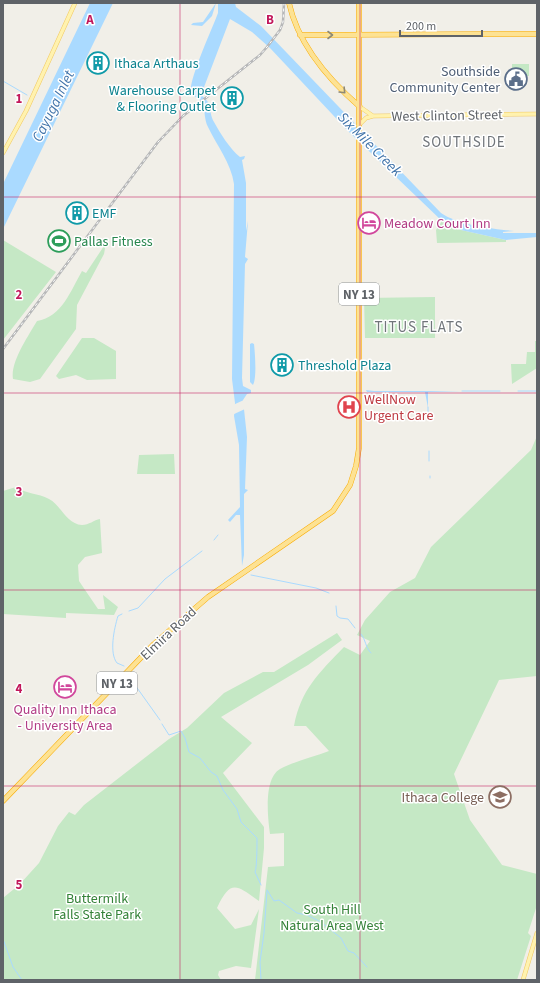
<svg xmlns="http://www.w3.org/2000/svg" width="540" height="983" font-family="'Source Sans 3',sans-serif">
<style>
.green{fill:#c5e8c5}
.water{fill:#aadaff}
.pier{fill:#f1efe8}
.lines{fill:none;stroke-linecap:round;stroke-linejoin:round}
.stream{stroke:#aadaff;stroke-width:1}
.major-casing{stroke:#f2c960;stroke-width:4.5}
.highway-casing{stroke:#f9ab00;stroke-width:5.5}
.major{stroke:#fff2af;stroke-width:3.5}
.highway{stroke:#fde293;stroke-width:4.5}
.rail-casing{stroke:#b6b7b8;stroke-width:2.5}
.rail{stroke:#fff;stroke-width:1;stroke-dasharray:3;stroke-linecap:butt}
.oneway{stroke:#8e8975}
.grid{fill:none;stroke:#c2185b;stroke-width:1;stroke-opacity:0.55}
.labels{text-anchor:middle;stroke-width:3;stroke-linejoin:round;paint-order:stroke}
.shield{fill:#fff;stroke:#8f9295;stroke-width:1}
.shield-label{font-size:13px;font-weight:bold;fill:#5f6368}
.culture-label{font-size:14px;fill:#0d838f;stroke:#fff;text-anchor:start}
.service-label{font-size:14px;fill:#4e5e75;stroke:#fff;text-anchor:end}
.street-label{font-size:14px;fill:#5f6368;stroke:#fff}
.hotel-label{font-size:14px;fill:#b23c85;stroke:#fff;text-anchor:start}
.leisure-label{font-size:14px;fill:#27864d;stroke:#fff;text-anchor:start}
.health-label{font-size:14px;fill:#be3a42;stroke:#fff;text-anchor:start}
.education-label{font-size:14px;fill:#785e54;stroke:#fff;text-anchor:end}
.park-label{font-size:14px;fill:#348238;stroke:#fff}
.water-label{font-size:15px;font-style:italic;fill:#4174aa;stroke:#fff}
.neighbourhood-label{font-size:15px;letter-spacing:1px;fill:#70757a;stroke:#fff}
.grid-label{font-size:13px;text-anchor:middle;font-weight:bold;fill:#c2185b;stroke:#fff;stroke-width:3;stroke-linejoin:round;paint-order:stroke}
</style>
<rect width="100%" height="100%" fill="#f1efe8"/>
<!-- green -->
<path class="green" d="M512,64H529V76H512Z
M442,221L461,230L506,240V242L437,243L436,230Z
M3,240L56,272L3,340Z
M106,243L104,254L77,305L76,329L40,379L30,382L13,379C10,362 29,335 37,321C62,317 71,290 82,271L86,273Z
M435,297V338H365L364,298Z
M82,338H94L116,351V379L87,380L76,375L59,379L56,376Z
M535,341H537V368L512,384L511,364H526L527,352H535Z
M537,436L536,531L537,534V676L499,680L454,774L470,820L502,865L537,874V905L528,933L531,936L517,980H255L268,867L284,866V833L270,834C268,819 263,779 280,769C295,761 314,757 329,751L306,726H294C301,689 319,673 344,647L360,655L370,641L357,635L365,620L390,592L415,578L431,547L531,450Z
M174,454L175,474H137L139,455Z
M16,487C26,494 38,493 49,499C61,505 66,524 82,525C89,525 94,520 100,519L102,553L85,557L78,565L79,581L98,609H105L103,595L118,607L114,615L66,613V618L3,614V491Z
M337,633L342,640L308,665L221,717L252,743L223,773L264,827V848L259,901C237,886 231,878 217,908L235,929L251,925L259,909L251,968L236,966L219,971L218,975L221,980H3V898L20,884L39,863L58,826L69,812L75,815L84,805L169,739L187,728L224,693L263,672H274Z"/>
<!-- water -->
<path class="water" d="M90,3H113L3,229V184Z
M216,3L212,16L202,26L191,25L193,23L203,22Z
M218,3H235L236,7L261,26L441,213C458,225 494,229 514,231L503,232V233H537V237L506,240L461,230L442,221L348,131L270,48L252,32L230,19L201,95C215,106 207,109 214,122C220,133 230,149 240,157L245,156L244,159L242,160L246,183V231L248,221L245,257L248,259L245,264L242,378L243,386L251,390V393L247,394L243,400L247,437L245,489L248,490L244,494V555L242,566L240,515H236L230,522L228,520L240,507L239,445L234,416L235,403L232,379L234,184C231,163 217,146 208,127C204,120 205,110 203,102L191,94C187,83 213,27 218,13Z
M252,343L254,344C255,353 257,378 253,385L250,382V344Z
M366,390L374,391H463L428,392V408L425,392H367Z"/>
<!-- pier -->
<path class="pier" d="M246,399L245,409L232,415L233,405Z"/>
<g class="lines">
<!-- stream -->
<path class="stream" d="M3,81L27,95
M462,391H500
M518,391H537
M428,407V414
M429,451V461
M430,478V476
M214,540L218,535
M251,575L316,588L329,593
M336,606L337,616L340,618L348,619L355,628
M129,611L138,608L165,579L202,551
M122,614L118,616C114,629 109,653 117,663L124,666
M361,634C366,640 365,647 371,653
M130,678L160,720
M162,724L169,735L181,731L185,738L189,752L200,758L211,772L217,776L223,790L237,809L241,822L257,838C257,844 257,868 255,872L261,885
M267,890L274,901L279,900L297,913L307,915L321,922L341,938L348,951L354,953L367,967
M3,939L13,967L22,980
M261,980L260,962L264,933L267,891"/>
<!-- major casing -->
<g class="major-casing">
<path id="major" d="M360,107L373,116L537,114
M360,124L366,118L373,116
M3,153L26,111L75,3
M523,980L537,933"/>
</g>
<!-- highway casing -->
<g class="highway-casing">
<path id="highway" d="M289,3C298,44 329,80 360,107
M300,35L537,34
M3,801L154,644L208,597L333,511L350,485L356,466L359,448V3"/>
</g>
<!-- major -->
<use href="#major" class="major"/>
<!-- highway -->
<use href="#highway" class="highway"/>
<!-- rail casing -->
<g class="rail-casing">
<path id="rail" d="M3,349L158,142L183,116L260,55L267,47L280,30L283,22L284,3"/>
</g>
<!-- rail -->
<use href="#rail" class="rail"/>
</g>
<!-- one-way arrows -->
<defs><path id="oneway-chevron" d="M-2-3.5L2.5 0L-2 3.5" fill="none" stroke-width="1.6" stroke-linecap="round" stroke-linejoin="round"/></defs>
<g class="oneway">
<use href="#oneway-chevron" transform="translate(330 35)"/>
<use href="#oneway-chevron" transform="translate(343 91) rotate(46)"/>
</g>
<!-- grid -->
<path class="grid" d="M180,3V980M360,3V980M3,197H537M3,393H537M3,590H537M3,786H537"/>
<!-- icons -->
<defs>
<g id="building-ring" transform="scale(1.15)"><circle r="9.5" fill="#fff" stroke="#0f9aa8" stroke-width="1.5"/><path d="M-4-6H4V6H1V3H-1V6H-4ZM-2.5-4.3h1.7v1.8h-1.7ZM.8-4.3h1.7v1.8H.8ZM-2.5-1h1.7V.8h-1.7ZM.8-1h1.7V.8H.8Z" fill="#0f9aa8"/></g>
<g id="civic-ring" transform="scale(1.15)"><circle r="9.5" fill="#fff" stroke="#5c6f8a" stroke-width="1.5"/><path d="M-.6-6.5H3V-4.5H.6V-3L4-1V1h2V6H-6V1h2V-1L-.6-3ZM-1.2 2.5V6h2.4V2.5Z" fill="#5c6f8a"/></g>
<g id="hotel-ring" transform="scale(1.15)"><circle r="9.5" fill="#fff" stroke="#d1479c" stroke-width="1.5"/><path d="M-6-4.5h1.5V1H6V5H4.5V3h-9V5H-6ZM-4 0a1.8 1.8 0 1 1 3.6 0ZM.5 0V-2.5h3Q6-2.5 6 0Z" fill="#d1479c"/></g>
<g id="stadium-ring" transform="scale(1.15)"><circle r="9.5" fill="#fff" stroke="#2e9e5b" stroke-width="1.5"/><path d="M0-5a6.5 5 0 1 0 0 10a6.5 5 0 1 0 0-10ZM-3.5-1.8h7v3.6h-7Z" fill="#2e9e5b"/></g>
<g id="hospital-ring" transform="scale(1.15)"><circle r="9.5" fill="#fff" stroke="#e0444e" stroke-width="1.5"/><path d="M-5-5h3v3.5h4V-5h3V5h-3V1.5h-4V5h-3Z" fill="#e0444e"/></g>
<g id="university-ring" transform="scale(1.15)"><circle r="9.5" fill="#fff" stroke="#8d6e63" stroke-width="1.5"/><path d="M0-5L7-2L0 1L-7-2ZM-4 1L0 2.5L4 1V4Q0 6-4 4Z" fill="#8d6e63"/></g>
</defs>
<g fill-rule="evenodd">
<use href="#building-ring" x="98" y="63"/>
<use href="#civic-ring" x="516" y="79"/>
<use href="#building-ring" x="232" y="98"/>
<use href="#building-ring" x="77" y="213"/>
<use href="#hotel-ring" x="369" y="223"/>
<use href="#stadium-ring" x="59" y="241"/>
<use href="#building-ring" x="282" y="365"/>
<use href="#hospital-ring" x="349" y="407"/>
<use href="#hotel-ring" x="65" y="687"/>
<use href="#university-ring" x="500" y="797"/>
</g>
<g class="labels">
<!-- shield labels -->
<g class="shield">
<rect x="339" y="283" width="40" height="22" rx="3"/>
<rect x="97" y="672" width="40" height="22" rx="3"/>
</g>
<g class="shield-label">
<text x="359" y="299">NY 13</text>
<text x="117" y="688">NY 13</text>
</g>
<!-- culture labels -->
<g class="culture-label">
<text x="114" y="68">Ithaca Arthaus</text>
<text x="216" y="95" text-anchor="end">Warehouse Carpet<tspan x="216" dy="16">&amp; Flooring Outlet</tspan></text>
<text x="92" y="218">EMF</text>
<text x="298" y="370">Threshold Plaza</text>
</g>
<!-- service labels -->
<g class="service-label">
<text x="500" y="76">Southside<tspan x="500" dy="16">Community Center</tspan></text>
</g>
<!-- street labels -->
<g class="street-label">
<text transform="translate(447 115) rotate(-1)" y="5">West Clinton Street</text>
<text transform="translate(168 633) rotate(-43)" y="5">Elmira Road</text>
</g>
<!-- hotel labels -->
<g class="hotel-label">
<text x="384" y="228">Meadow Court Inn</text>
<text x="65" y="714" text-anchor="middle">Quality Inn Ithaca<tspan x="65" dy="16">- University Area</tspan></text>
</g>
<!-- leisure labels -->
<g class="leisure-label">
<text x="74" y="246">Pallas Fitness</text>
</g>
<!-- health labels -->
<g class="health-label">
<text x="364" y="404">WellNow<tspan x="364" dy="16">Urgent Care</tspan></text>
</g>
<!-- education labels -->
<g class="education-label">
<text x="484" y="802">Ithaca College</text>
</g>
<!-- park labels -->
<g class="park-label">
<text x="97" y="903">Buttermilk<tspan x="97" dy="16">Falls State Park</tspan></text>
<text x="332" y="914">South Hill<tspan x="332" dy="16">Natural Area West</tspan></text>
</g>
<!-- water labels -->
<g class="water-label">
<text transform="translate(53 106) rotate(-64)" y="5">Cayuga Inlet</text>
<text transform="translate(370 144) rotate(45)" y="5">Six Mile Creek</text>
</g>
<!-- neighbourhood labels -->
<g class="neighbourhood-label">
<text x="464" y="147">SOUTHSIDE</text>
<text x="419" y="332">TITUS FLATS</text>
</g>
</g>
<g class="grid-label">
<text x="90" y="24">A</text>
<text x="270" y="24">B</text>
<text x="19" y="103">1</text>
<text x="19" y="299">2</text>
<text x="19" y="496">3</text>
<text x="19" y="693">4</text>
<text x="19" y="889">5</text>
</g>
<!-- border -->
<rect width="540" height="983" fill="none" stroke="#5f6368" stroke-width="8"/>
<!-- scale -->
<path d="M400 30v6h82v-6" fill="none" stroke="#5f6368" stroke-width="2"/>
<text x="406" y="30" font-size="12" fill="#5f6368" stroke="#ffffff" stroke-width="3" paint-order="stroke">200 m</text>
</svg>
